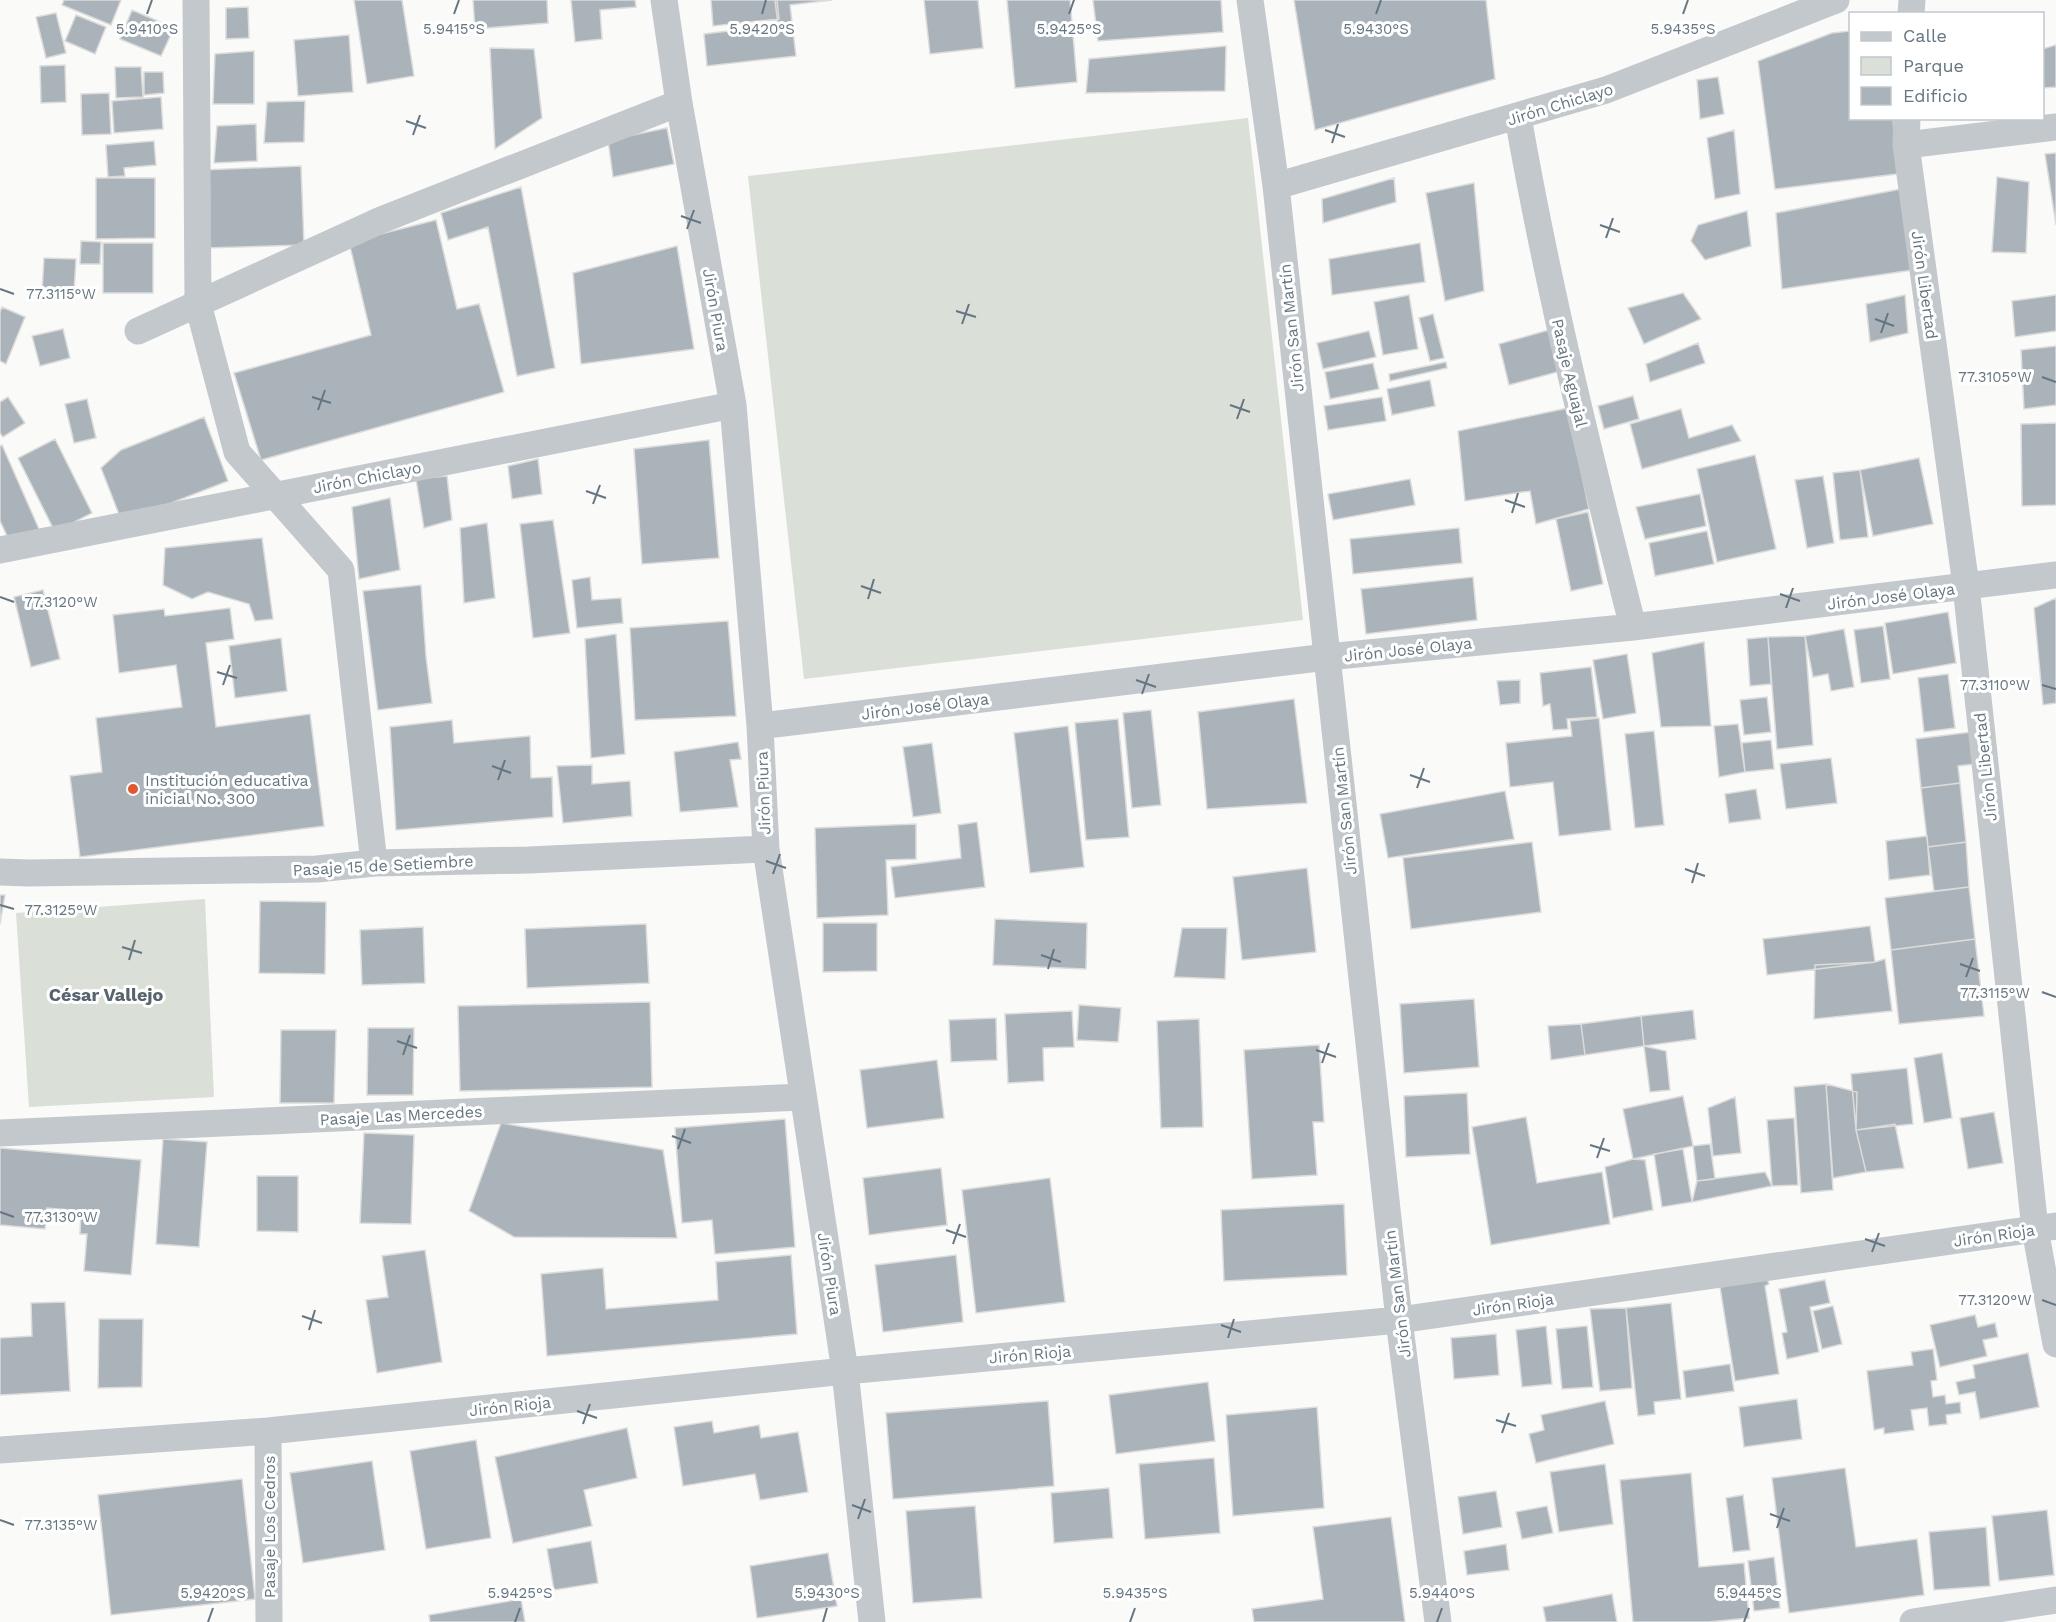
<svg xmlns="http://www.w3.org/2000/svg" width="2056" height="1622" font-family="'Work Sans',sans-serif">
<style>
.green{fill:#dadfd7}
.building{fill:#aab3b9;stroke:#dcdcda;stroke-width:1.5}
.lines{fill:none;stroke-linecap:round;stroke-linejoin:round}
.minor{stroke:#c3c8cc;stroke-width:27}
.ticks{fill:none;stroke:#657683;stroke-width:2}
.poi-dot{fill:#e4572e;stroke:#fff;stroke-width:2}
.labels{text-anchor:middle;stroke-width:6;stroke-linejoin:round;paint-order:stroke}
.street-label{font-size:16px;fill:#657683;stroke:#fff}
.poi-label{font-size:16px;fill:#657683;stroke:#fff;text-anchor:start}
.neighbourhood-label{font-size:18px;font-weight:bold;fill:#57646e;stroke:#fff}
.ticks-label{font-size:15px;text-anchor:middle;fill:#657683;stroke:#fff;stroke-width:6;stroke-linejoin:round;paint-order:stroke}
</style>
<rect width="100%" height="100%" fill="#fafaf8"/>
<!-- green -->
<path class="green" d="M1248,118L1303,620L804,679L748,176Z
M205,899L214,1097L29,1107L16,913Z"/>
<!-- building -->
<path class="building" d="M64,0H121L111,25L62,5Z
M354,0H402L414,76L367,84Z
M473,0H547L548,23L475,29Z
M571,0H635L636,7L600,10L602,39L575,42Z
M711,0H777L779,19L713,26Z
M775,0H832L790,5L796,56L707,66L704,34L778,25Z
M924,0H978L983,48L930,54Z
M1007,0H1070L1077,82L1015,88Z
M1093,0H1221L1223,32L1098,41Z
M1294,0H1486L1495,79L1315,130Z
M248,7L249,38L226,39V8Z
M132,10L174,28L161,56L120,39Z
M56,13L66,53L46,58L36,17Z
M76,15L106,27L95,54L65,41Z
M1850,31V118H1893L1897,174L1775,189L1758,61L1832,33Z
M349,35L353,92L298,96L294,40Z
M2056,45V87L2042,88V49Z
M1226,46L1225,91L1086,93L1089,59Z
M490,48L534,49L542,118L495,149Z
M254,51V104H213L215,54Z
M65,65L66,102L41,103L40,66Z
M115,67H141L143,97L116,98Z
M144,72H163L164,93L144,95Z
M1718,77L1724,114L1700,119L1697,80Z
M109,93L111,134L82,135L81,94Z
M161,97L163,129L114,133L112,101Z
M305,101L304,142L264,143L267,102Z
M256,124L257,161L214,163L217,126Z
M667,128L674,164L613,177L608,140Z
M1734,130L1740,194L1715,199L1707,138Z
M154,141L156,165L124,168L125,176L108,177L106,145Z
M2056,153V225L2045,154Z
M301,166L304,245L204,248L202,170Z
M1997,177L2029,182L2026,253L1992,252Z
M96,178H155V238L96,239Z
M1394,178L1396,202L1323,223L1322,199Z
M1474,183L1484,291L1445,301L1426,193Z
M521,187L555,368L517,376L488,227L448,240L441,213Z
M1901,189L1913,270L1782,289L1776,213Z
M1747,211L1751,246L1705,260L1691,241L1698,225Z
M436,220L457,309L479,304L504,392L261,460L234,373L371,335L349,242Z
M81,241L101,242L100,264H80Z
M103,243H153V293H103Z
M1420,243L1425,282L1332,295L1329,259Z
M677,246L694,349L581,364L573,273Z
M44,258L76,259L74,293L42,292Z
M1683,293L1701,319L1644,344L1628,308Z
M1409,295L1418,349L1383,355L1374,302Z
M1905,295L1908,333L1870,342L1866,304Z
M2056,295V331L2015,337L2012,301Z
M2,307L25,317L6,364L0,361V312Z
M1433,314L1444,358L1430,361L1419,318Z
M63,329L70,358L40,366L32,336Z
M1549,330L1561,371L1509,385L1499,344Z
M1369,331L1376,357L1323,369L1317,343Z
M1698,343L1705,363L1650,382L1646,364Z
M2056,346V405L2024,409L2021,350Z
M1446,362L1447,368L1390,381L1389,374Z
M1373,363L1379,389L1330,399L1325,372Z
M1430,380L1435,406L1392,415L1387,389Z
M1633,396L1639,419L1604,429L1598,406Z
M8,397L25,423L3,437L0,433V402Z
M1382,397L1386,421L1328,430L1324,406Z
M87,399L96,438L74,443L65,404Z
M1568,408L1589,509L1536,524L1530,491L1465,501L1458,431Z
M1681,409L1689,438L1732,425L1741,441L1642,469L1630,424Z
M204,417L228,481L122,522L101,468L121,450Z
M2056,423V505L2022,506L2021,424Z
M55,439L92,513L55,532L18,458Z
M709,440L719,558L642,564L634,449Z
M2,445L39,529L10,542L0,521V446Z
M1755,455L1776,549L1717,562L1697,469Z
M1919,458L1933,524L1873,536L1860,470Z
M538,459L542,494L512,499L508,466Z
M1860,470L1868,537L1840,540L1833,473Z
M447,476L452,520L424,528L416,479Z
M1823,476L1834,543L1807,548L1795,480Z
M1410,479L1415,505L1333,520L1328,494Z
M1700,494L1706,526L1645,539L1636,507Z
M390,498L400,570L359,579L352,507Z
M1588,512L1603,584L1571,591L1556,519Z
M553,520L570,633L533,638L520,524Z
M487,523L495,598L464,603L460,528Z
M1459,528L1462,563L1353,574L1350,539Z
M1707,531L1714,564L1655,576L1649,543Z
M262,538L273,619L255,621L249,604L208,592L192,599L163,585L165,548Z
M590,577L592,600L621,598L623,623L577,628L572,580Z
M1473,577L1477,620L1366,634L1361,589Z
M421,585L426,657L432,703L378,710L363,591Z
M43,590L60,659L31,667L14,597Z
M2056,598V703L2043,705L2034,608Z
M230,608L234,639L206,643L216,727L310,714L324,826L80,857L70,776L102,772L96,718L182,707L176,665L119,673L113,615L164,609L165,616Z
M1948,612L1956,663L1893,674L1885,623Z
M728,621L736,716L635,720L630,628Z
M1883,626L1890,679L1861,683L1854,630Z
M1844,629L1854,687L1831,691L1828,674L1813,677L1805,636Z
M616,634L625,754L591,758L585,639Z
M1805,636L1813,745L1777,749L1768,637Z
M1768,637L1771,684L1750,686L1747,639Z
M281,638L287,691L235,698L229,646Z
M1704,642L1711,726L1661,727L1652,653Z
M1627,654L1636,713L1603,719L1593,660Z
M1591,667L1597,717L1567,719L1568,729L1553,730L1550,704L1543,706L1540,673Z
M1948,674L1955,728L1924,732L1918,678Z
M1520,680V703L1500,705L1497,681Z
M1767,697L1771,732L1744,735L1740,700Z
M1294,699L1307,803L1207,809L1198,712Z
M1151,710L1161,805L1132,808L1123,713Z
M1599,718L1611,830L1559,836L1553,782L1510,787L1506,743L1572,736L1570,721Z
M1118,719L1129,837L1086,840L1075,723Z
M452,720L454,743L530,736L531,778L552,777L553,817L396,830L390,727Z
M1738,724L1745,772L1719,777L1714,726Z
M1068,726L1084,867L1030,873L1014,733Z
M1654,731L1664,825L1635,828L1625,734Z
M1971,732L1975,764L1958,766L1960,783L1921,788L1916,739Z
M1771,740L1774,769L1745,772L1742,743Z
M738,742L741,759L730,760L738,807L680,812L674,752Z
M932,743L941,813L913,817L903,747Z
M1831,758L1837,803L1786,809L1780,764Z
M592,765V784L630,781L632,816L563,823L557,766Z
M1960,783L1966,842L1928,847L1921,788Z
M1756,789L1761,819L1729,823L1725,794Z
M1505,791L1514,839L1388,858L1380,814Z
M977,822L985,887L895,898L891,867L961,858L958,825Z
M916,824V859L886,860L888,915L817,918L815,828Z
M1927,836L1930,875L1889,880L1886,841Z
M1532,842L1541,912L1411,929L1403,858Z
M1966,842L1969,887L1934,891L1928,847Z
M1307,868L1316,952L1242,960L1233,877Z
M1969,887L1975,939L1891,950L1885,898Z
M0,895H5L0,924Z
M260,901L326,902L325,974L259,973Z
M995,919L1087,923L1086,969L993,965Z
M823,923H877V971L823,972Z
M646,924L649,983L527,988L525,929Z
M1870,926L1875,962L1767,975L1763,939Z
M423,927L425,983L362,985L360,930Z
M1182,928H1227L1225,979L1174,977Z
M1975,939L1984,1016L1899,1024L1891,950Z
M1885,959L1892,1011L1814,1019L1815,965L1875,962Z
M1474,999L1479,1067L1404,1073L1400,1004Z
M650,1002L652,1087L460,1091L458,1006Z
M1079,1005L1121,1008L1118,1042L1077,1040Z
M1693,1010L1696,1039L1644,1046L1641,1016Z
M1072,1011L1074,1047L1043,1048L1044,1081L1008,1083L1005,1014Z
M1641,1016L1644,1046L1585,1055L1581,1024Z
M996,1018L997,1060L951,1062L949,1020Z
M1199,1019L1203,1127L1161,1128L1157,1021Z
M1581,1024L1585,1055L1551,1060L1548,1026Z
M368,1028H414L413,1095H367Z
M281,1030H336L334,1103H280Z
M1319,1045L1324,1122H1313L1317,1175L1252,1179L1244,1050Z
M1644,1046L1666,1051L1670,1090L1650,1092Z
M1942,1053L1952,1118L1924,1123L1914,1058Z
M937,1060L944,1118L867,1128L860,1070Z
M1907,1068L1913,1124L1856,1130L1851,1074Z
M1826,1084L1833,1190L1801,1193L1794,1087Z
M1826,1084L1857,1092L1856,1130L1866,1172L1833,1178Z
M1467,1093L1470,1154L1406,1157L1404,1096Z
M1683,1096L1693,1146L1633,1159L1623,1109Z
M1735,1097L1741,1153L1713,1156L1708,1108Z
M1994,1112L2003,1163L1968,1169L1960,1118Z
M1526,1117L1537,1183L1602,1172L1610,1224L1491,1245L1472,1127Z
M1794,1118L1798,1185L1772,1186L1767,1120Z
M785,1119L795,1247L715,1254L712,1220L682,1223L675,1128Z
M501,1123L663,1150L677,1238L514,1237L469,1211Z
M1895,1124L1904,1168L1866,1172L1856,1130Z
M364,1133L414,1135L411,1224L360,1223Z
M163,1139L207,1142L199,1247L156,1244Z
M1710,1144L1715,1179L1697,1181L1693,1146Z
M0,1148L141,1160L131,1275L84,1271L87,1234H80L81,1211L47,1208L45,1229L0,1225Z
M1683,1149L1692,1202L1662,1207L1654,1154Z
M1633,1159L1645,1160L1653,1210L1613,1218L1605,1167Z
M941,1168L947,1225L869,1235L863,1178Z
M1765,1172L1772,1186L1692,1202L1697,1181Z
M257,1176H298V1232L257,1231Z
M1050,1178L1065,1302L976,1313L962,1190Z
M1344,1204L1347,1275L1224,1281L1221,1210Z
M425,1250L442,1362L377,1373L366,1300L388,1297L382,1256Z
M791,1255L797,1334L547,1356L541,1274L603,1268L606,1309L718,1300L716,1262Z
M956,1255L963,1322L883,1332L875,1265Z
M1767,1279L1769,1284L1765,1286L1779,1374L1735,1381L1720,1287Z
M1825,1280L1830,1303L1810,1307L1819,1352L1787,1359L1782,1333L1787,1332L1779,1289Z
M65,1302L70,1391L0,1395V1338L32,1336L31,1303Z
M1671,1303L1681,1399L1654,1402L1655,1414L1638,1416L1626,1308Z
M1833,1306L1842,1344L1822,1349L1813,1311Z
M1626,1308L1632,1388L1600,1391L1590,1309Z
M1975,1315L1978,1327L1995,1323L1998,1337L1983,1340L1987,1356L1940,1367L1930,1325Z
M99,1319H143L142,1387L98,1388Z
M1546,1326L1552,1384L1522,1387L1516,1330Z
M1587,1326L1593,1387L1562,1389L1556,1329Z
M1496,1334L1499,1375L1454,1379L1451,1338Z
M1933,1349L1937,1380L1931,1381L1933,1397L1945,1395L1946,1404L1960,1402L1961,1413L1946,1415L1947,1424L1929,1426L1927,1408L1911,1410L1914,1430L1884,1434V1428L1874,1430L1867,1371L1913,1365L1911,1352Z
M2028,1353L2039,1407L1980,1419L1975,1392L1959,1395L1956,1382L1975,1378L1973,1365Z
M1730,1364L1734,1391L1686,1398L1683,1371Z
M1208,1382L1215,1441L1116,1454L1109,1395Z
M1797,1399L1802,1439L1744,1447L1739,1407Z
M1048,1401L1054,1486L893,1499L886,1413Z
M1605,1401L1614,1444L1536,1463L1529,1434L1544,1430L1541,1415Z
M1317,1407L1324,1508L1233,1516L1226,1415Z
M712,1421L714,1433L759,1425L761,1438L798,1432L808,1492L760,1500L755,1474L683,1486L674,1427Z
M627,1428L637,1478L584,1490L592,1526L513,1543L495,1457Z
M476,1440L491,1538L426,1549L410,1451Z
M1214,1458L1220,1533L1145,1539L1139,1464Z
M372,1461L385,1550L303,1563L290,1473Z
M1605,1464L1613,1524L1559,1532L1550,1472Z
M1845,1468L1856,1547L1917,1539L1924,1595L1789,1613L1772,1478Z
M1691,1473L1699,1567L1744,1563L1749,1618L1708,1622H1633L1620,1480Z
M242,1479L255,1599L111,1615L98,1495Z
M1109,1488L1113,1538L1054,1543L1051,1493Z
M1496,1491L1502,1527L1463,1534L1458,1497Z
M1743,1495L1750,1550L1733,1552L1726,1498Z
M975,1506L982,1598L913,1603L906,1511Z
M1547,1506L1553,1533L1522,1539L1516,1512Z
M2047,1510L2054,1575L1999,1581L1992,1516Z
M1391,1517L1405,1622H1254L1252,1609L1323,1599L1313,1527Z
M1986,1527L1990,1586L1934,1590L1929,1532Z
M591,1541L598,1583L554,1590L547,1549Z
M1506,1544L1509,1570L1467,1575L1464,1551Z
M828,1553L837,1606L757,1618L750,1566Z
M1774,1557L1780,1608L1754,1611L1748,1561Z
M1612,1594L1617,1622H1546L1543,1607Z
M521,1599L525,1622H430L429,1615Z"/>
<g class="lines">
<!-- minor -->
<path class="minor" d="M196,0L198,304L237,452L341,570L374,863
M664,0L679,103L733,405L760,726L766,849L845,1371L872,1622
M1250,0L1276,186L1399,1320L1438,1622
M1911,14L1912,0
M1518,117C1548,289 1590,458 1633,627
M1907,118L1906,145L1966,586L2035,1229L2056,1344
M1906,145L2056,127
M1276,186L1606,90L1836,0
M138,331L381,220L679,103
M0,550L733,405
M760,726L1327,657L1633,627L2056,575
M0,872L29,873L317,869L374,863L529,860L766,849
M0,1133L803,1097
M268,1431L269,1622
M0,1450L268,1431L845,1371L1399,1320L2056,1226
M1913,1622L2056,1600"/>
</g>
<!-- ticks -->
<path class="ticks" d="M147,14L152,0M454,14L459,0M762,14L766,0M1069,14L1074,0M1376,14L1381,0M1683,14L1688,0M406,121L426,128M1325,130L1345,137M413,135L420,115M1332,143L1338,124M681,216L701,223M1600,225L1620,232M687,229L694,210M1606,238L1613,218M0,289L14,294M956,311L976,317M1875,319L1894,326M962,324L969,304M1881,333L1888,313M2042,377L2056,382M312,397L331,403M1230,405L1250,412M318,410L325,390M1237,419L1244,399M586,491L606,498M1505,500L1525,507M593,504L600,485M1512,513L1518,493M861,586L881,593M1780,594L1800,601M0,597L14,602M868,599L874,579M1786,608L1793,588M217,672L237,678M1136,680L1156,687M223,685L230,665M2042,685L2056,689M1142,694L1149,674M492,766L511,773M1410,775L1430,782M498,780L505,760M1417,788L1424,768M766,861L786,868M1685,869L1705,876M773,874L780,854M1692,883L1698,863M0,905L14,909M122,947L142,953M1041,955L1061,962M129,960L135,940M1960,964L1980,971M1048,969L1054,949M1966,977L1973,958M2042,992L2056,997M397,1041L417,1048M1316,1050L1336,1057M403,1055L410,1035M1322,1063L1329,1043M672,1136L691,1143M1590,1145L1610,1151M678,1149L685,1129M1597,1158L1604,1138M0,1212L14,1217M946,1230L966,1237M1865,1239L1885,1246M953,1244L960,1224M1872,1252L1879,1233M2042,1300L2056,1305M302,1316L322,1323M1221,1325L1241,1332M309,1330L315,1310M1228,1338L1234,1319M577,1411L597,1418M1496,1420L1516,1426M583,1424L590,1404M1502,1433L1509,1413M852,1505L871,1512M1770,1514L1790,1521M858,1519L865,1499M0,1520L14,1525M1777,1528L1784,1508M208,1622L213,1608M515,1622L520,1608M823,1622L827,1608M1130,1622L1135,1608M1437,1622L1442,1608M1744,1622L1749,1608"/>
<!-- markers -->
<circle class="poi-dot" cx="133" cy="789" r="6"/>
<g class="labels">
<!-- street labels -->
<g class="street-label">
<text transform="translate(1560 104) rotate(-17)" y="6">Jirón Chiclayo</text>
<text transform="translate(1925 285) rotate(82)" y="6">Jirón Libertad</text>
<text transform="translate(716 310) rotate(80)" y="6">Jirón Piura</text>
<text transform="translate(1291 328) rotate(-96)" y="6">Jirón San Martín</text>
<text transform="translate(1570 373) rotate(77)" y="6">Pasaje Aguajal</text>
<text transform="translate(367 477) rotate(-11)" y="6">Jirón Chiclayo</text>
<text transform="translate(1891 596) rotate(-7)" y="6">Jirón José Olaya</text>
<text transform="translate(1408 649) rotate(-6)" y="6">Jirón José Olaya</text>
<text transform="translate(925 706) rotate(-7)" y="6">Jirón José Olaya</text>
<text transform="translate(1985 767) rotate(-96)" y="6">Jirón Libertad</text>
<text transform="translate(763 793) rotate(-92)" y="6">Jirón Piura</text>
<text transform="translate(1344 811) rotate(-96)" y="6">Jirón San Martín</text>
<text transform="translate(383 865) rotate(-3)" y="6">Pasaje 15 de Setiembre</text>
<text transform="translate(401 1115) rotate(-3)" y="6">Pasaje Las Mercedes</text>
<text transform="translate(1994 1235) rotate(-8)" y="6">Jirón Rioja</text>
<text transform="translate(830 1274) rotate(81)" y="6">Jirón Piura</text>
<text transform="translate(1397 1294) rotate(-97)" y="6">Jirón San Martín</text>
<text transform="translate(1513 1304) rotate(-8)" y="6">Jirón Rioja</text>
<text transform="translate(1030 1354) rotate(-5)" y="6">Jirón Rioja</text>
<text transform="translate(510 1406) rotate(-6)" y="6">Jirón Rioja</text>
<text transform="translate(269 1527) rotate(-90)" y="6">Pasaje Los Cedros</text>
</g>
<!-- poi labels -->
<g class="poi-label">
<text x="145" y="786">Institución educativa<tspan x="145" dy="18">inicial No. 300</tspan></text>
</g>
<!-- neighbourhood labels -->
<g class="neighbourhood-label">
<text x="106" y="1001">César Vallejo</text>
</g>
</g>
<g class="ticks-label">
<text x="147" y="34">5.9410°S</text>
<text x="454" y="34">5.9415°S</text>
<text x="762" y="34">5.9420°S</text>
<text x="1069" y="34">5.9425°S</text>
<text x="1376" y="34">5.9430°S</text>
<text x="1683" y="34">5.9435°S</text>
<text x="61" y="299">77.3115°W</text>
<text x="1995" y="382">77.3105°W</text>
<text x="61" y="607">77.3120°W</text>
<text x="1995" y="690">77.3110°W</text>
<text x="61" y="915">77.3125°W</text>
<text x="1995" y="998">77.3115°W</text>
<text x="61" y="1222">77.3130°W</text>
<text x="1995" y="1305">77.3120°W</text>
<text x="61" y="1530">77.3135°W</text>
<text x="213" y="1598">5.9420°S</text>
<text x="520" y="1598">5.9425°S</text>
<text x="827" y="1598">5.9430°S</text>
<text x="1135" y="1598">5.9435°S</text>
<text x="1442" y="1598">5.9440°S</text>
<text x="1749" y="1598">5.9445°S</text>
</g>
<!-- legend -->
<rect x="1849" y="12" width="195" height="108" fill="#ffffff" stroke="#c1c8cd" stroke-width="1.5"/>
<rect x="1861" y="32" width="30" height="9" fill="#c3c8cc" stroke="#c1c8cd" stroke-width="1.5"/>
<text x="1903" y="42" font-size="18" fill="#657683">Calle</text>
<rect x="1861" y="57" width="30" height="18" fill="#dadfd7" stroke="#c1c8cd" stroke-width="1.5"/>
<text x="1903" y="72" font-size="18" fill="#657683">Parque</text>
<rect x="1861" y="87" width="30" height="18" fill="#aab3b9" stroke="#c1c8cd" stroke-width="1.5"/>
<text x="1903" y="102" font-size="18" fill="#657683">Edificio</text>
</svg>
